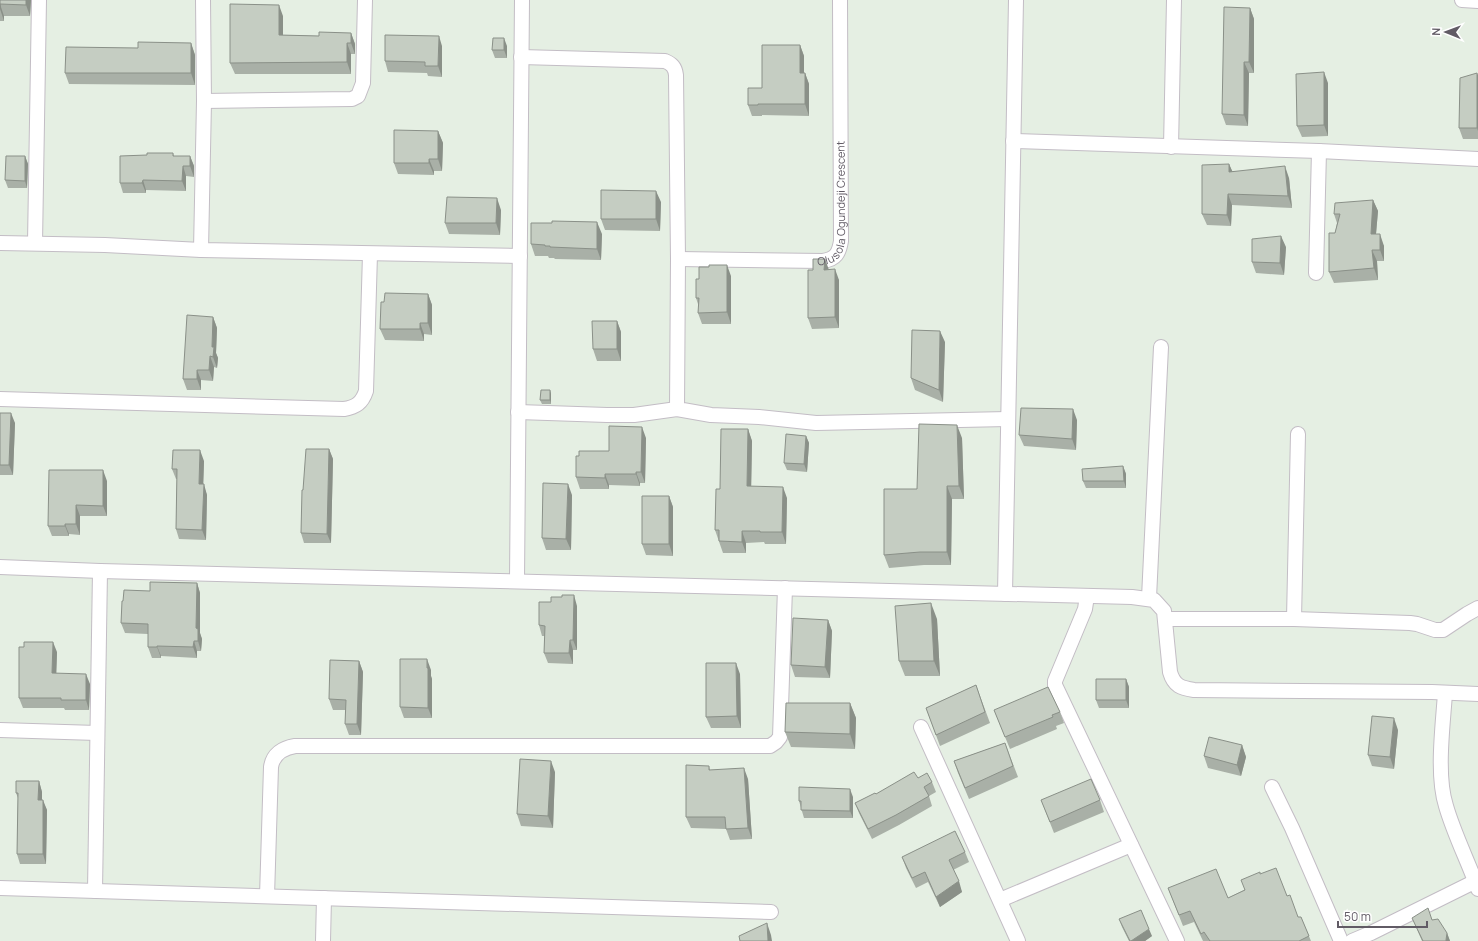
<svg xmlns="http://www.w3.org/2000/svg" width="1478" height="941" font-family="Manrope,sans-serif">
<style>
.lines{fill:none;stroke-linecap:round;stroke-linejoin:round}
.minor-casing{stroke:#c3bdc5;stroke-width:16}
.minor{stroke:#fff;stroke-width:14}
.wall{fill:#a9b0a7}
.shaded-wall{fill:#8a9088}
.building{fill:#c5cdc2;stroke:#8a9088}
.labels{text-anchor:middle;stroke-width:4;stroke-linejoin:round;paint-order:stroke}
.street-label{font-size:11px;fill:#615b65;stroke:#fff}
</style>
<rect width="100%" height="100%" fill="#e5efe3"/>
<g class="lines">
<!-- minor casing -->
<g class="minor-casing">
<g id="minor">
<path d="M1462,0L1478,1"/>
<path d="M521,57L665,61C672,64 675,67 676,75L678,259L677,409L711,415L759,417L816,423L1008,419"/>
<path d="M204,101L352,99L358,96L363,83L365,0"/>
<path d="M1013,141L1319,151L1478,159"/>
<path d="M1171,147L1174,0"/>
<path d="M0,243L105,245L201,250L520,256"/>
<path d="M35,243L39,0"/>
<path d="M201,250L204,101L203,0"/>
<path id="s1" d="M678,259L823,261C836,259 839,253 841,241L840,0"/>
<path d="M1316,273L1319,151"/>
<path d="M0,399L344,409C356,407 362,403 366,391L370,254"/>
<path d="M518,412L607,415H634L677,409"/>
<path d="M0,567L100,571L1132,597L1154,600L1164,611L1170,672C1174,686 1181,688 1194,690L1432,692L1478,694"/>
<path d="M517,580L522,0"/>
<path d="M1005,594L1016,0"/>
<path d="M1087,596L1085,609L1055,681V685L1177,941"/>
<path d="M1149,598L1161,347"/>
<path d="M1165,619H1294L1410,623L1417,624L1435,630H1443L1467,614L1478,608"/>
<path d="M1294,619L1298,434"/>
<path d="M1445,693C1443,725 1436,775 1446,806C1454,834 1468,861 1478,889"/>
<path d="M921,727L1018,941"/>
<path d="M0,730L97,733"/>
<path d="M1272,787L1292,828L1341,941"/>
<path d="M0,888L771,912"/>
<path d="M95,891L100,571"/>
<path d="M267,896L271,767C273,754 283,748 295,746C453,745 612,747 770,746L776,742L780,737L785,588"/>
<path d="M1000,900L1131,845"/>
<path d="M323,941L324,898"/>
<path d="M1352,941L1371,933L1478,880"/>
</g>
</g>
<!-- minor -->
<use href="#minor" class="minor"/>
</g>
<!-- wall -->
<path class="wall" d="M0,0H31L30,16H4V21H0Z
M1250,8L1254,19V73H1249L1248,126L1226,125L1222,114Z
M283,16V35L319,36L351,33L355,44V54H351V74H235L230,63Z
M191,43L195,55V85L69,84L65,73Z
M800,45L804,56V73H805L809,84V116L762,115V116H752L748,105L762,88Z
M442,46V77L428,76L427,73L388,72L385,61Z
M507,46V58H495L492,50Z
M1478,75V139H1463L1459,128Z
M1328,83V136L1302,137L1297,126Z
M438,131L443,143L442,171H434V175L398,174L394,163Z
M173,153L174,156H190L194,166V177L186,176V191L146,190V193H123L120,183L147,155Z
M25,156L28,164L27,188H8L5,180Z
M1229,164L1232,171L1289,178L1292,208L1232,205L1231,226L1207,225L1202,214Z
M1373,200L1378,211L1376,234L1384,246V261H1377L1378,280L1334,283L1329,272L1335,233L1337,223L1334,214Z
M661,202L660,231L605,230L601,219Z
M501,210L500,235L449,234L445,223Z
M602,234L601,260L555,259L554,258H549L548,256H535L531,244Z
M1286,247L1284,275L1256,273L1252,262Z
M825,259L828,270L839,280V328L812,329L808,318L813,270Z
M731,276V324H702L698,313L699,307L696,298L699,279Z
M428,294L432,305V335L424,334V341L385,340L380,329L384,302Z
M213,317L217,328L216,353L218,358L217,368L214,367L213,381L201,380V390H187L183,379Z
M617,321L621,332V361H597L593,349Z
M945,342L943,402L915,390L911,378Z
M550,390L551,394V404H542L540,400Z
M0,413L15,423L13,475H0Z
M1077,420L1076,450L1024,446L1019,435Z
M748,429L752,441L751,486L787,498L786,544H765L764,542L746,543V553H723L715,530L720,489Z
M806,436L809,443L807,472L787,470L784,463Z
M646,438L645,483H640V486L609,485V489H580L576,477L579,456L609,451Z
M962,438L964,499H952L951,565H924L889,568L884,555L917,489Z
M329,449L333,459L331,543H304L301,533L303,490Z
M204,461L203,484L207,495L206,540L179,539L176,529L177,479H176L172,469Z
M1123,466L1126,474V488H1086L1083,481Z
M107,481V516H80V535L69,534V536H52L48,526Z
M572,495L571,550H546L542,538Z
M669,496L673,507V556L646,555L642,544Z
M197,583L200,593V633L202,639L201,651H197V658L161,656V658H152L148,647V634L125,633L121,623L123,601L150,591Z
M577,606V650H573V664L548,663L544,653L545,636H542L539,625Z
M937,619L940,676H905L899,661Z
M828,620L832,631L830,678L795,677L791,665Z
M57,652L56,673L90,684L89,710H65L64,708H23L19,698Z
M359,661L363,672L361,735H349L345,724L346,710H333L329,699Z
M431,670V676L432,679V718H404L400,707Z
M740,674L741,728H711L706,717Z
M1126,679L1129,687V708H1099L1096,700Z
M976,685L990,723L940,746L926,708Z
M850,703L856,718L855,749L791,747L785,732Z
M994,710L1060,712L1064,723L1056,726L1057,729L1010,749Z
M1398,730L1394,769L1372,766L1368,755Z
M1005,743L1018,777L969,799L958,773L954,761Z
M1242,745L1246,757L1241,776L1208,768L1204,756Z
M709,766L710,770L748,779L752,839L730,840L726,829L691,828L686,817Z
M555,772L553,828L521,826L517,814Z
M918,778L932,782L936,792L929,796L932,806L899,825L872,839L859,813L855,803Z
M39,781L42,792V800L47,810L46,864H20L17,854L18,798L16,793Z
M853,797V818H804L799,801Z
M1041,800H1100L1104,812L1054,833Z
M965,852L969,862L953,870L962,892L940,907L928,882L916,888L906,868L902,857Z
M1260,874L1287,896L1298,917H1301L1311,941H1203L1194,922L1183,926L1168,888L1228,898L1244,890Z
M1412,918L1433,920L1447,933L1450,941H1422Z
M1119,919L1152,936L1145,941H1129L1122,927Z"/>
<!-- shaded-wall -->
<path class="shaded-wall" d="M26,0H31L30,16L26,5Z
M0,4L4,16V21L0,9Z
M279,5L283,16V46L279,35Z
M1250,8L1254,19V73L1249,62Z
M351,33L355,44V54L351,43Z
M439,36L442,46V77L438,66Z
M504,38L507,46V58L504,50Z
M191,43L195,55V85L191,73Z
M347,43L351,54V74L347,62Z
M800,45L804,56V84L800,73Z
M1244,62L1249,73L1248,126L1244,115Z
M1324,72L1328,83V136L1324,125Z
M805,73L809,84V116L805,104Z
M1477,73L1478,75V131L1477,128Z
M438,131L443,143L442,171L438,159Z
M25,156L28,164L27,188L25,181Z
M190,156L194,166V177L190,166Z
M429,159L434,171V175L429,163Z
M1229,164L1234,175L1229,172Z
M183,166L186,176V191L182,181Z
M1285,166L1289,178L1292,208L1288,196Z
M143,180L146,190V193L142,183Z
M656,191L661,202L660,231L656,219Z
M1228,194L1232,205L1231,226L1227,215Z
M497,198L501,210L500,235L496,223Z
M1373,200L1378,211L1375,245L1371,234Z
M597,222L602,234L601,260L597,249Z
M1380,234L1384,246V261L1380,250Z
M1281,236L1286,247L1284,275L1280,263Z
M1372,250L1377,261L1378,280L1374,268Z
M825,259L829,270H824Z
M727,265L731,276V324L727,312Z
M835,269L839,280V328L835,317Z
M428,294L432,305V335L428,323Z
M213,317L217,328L216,353L218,358L217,368L213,357L212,347Z
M617,321L621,332V361L617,349Z
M420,323L424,334V341L420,329Z
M940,331L945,342L943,402L939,390Z
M210,356L214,367L213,381L209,370Z
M197,370L201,380V390L197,379Z
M550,390L551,394V404L550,400Z
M1073,409L1077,420L1076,450L1072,439Z
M11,413L15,423L13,475L9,465Z
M957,425L962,438L964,499L959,486Z
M642,427L646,438L645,483L641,472Z
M748,429L752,441L751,498L747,486Z
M806,436L809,443L807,472L804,464Z
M329,449L333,459L331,543L327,534Z
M200,450L204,461L203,494L199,484Z
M1123,466L1126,474V488L1124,481Z
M103,470L107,481V516L103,506Z
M636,472L640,483V486L636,474Z
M605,474L609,485V489L605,478Z
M204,484L207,495L206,540L202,530Z
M568,484L572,495L571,550L566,539Z
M947,486L952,499L951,565L947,552Z
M783,487L787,498L786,544L782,532Z
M669,496L673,507V556L669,544Z
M76,505L80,516V535L76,524Z
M65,524L69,534V536L65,526Z
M742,531L746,543V553L742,542Z
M197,583L200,593V633L202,639L201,651L198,641L196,628Z
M574,595L577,606V650L573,640Z
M931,603L937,619L940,676L934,661Z
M828,620L832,631L830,678L825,667Z
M570,640L573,650V664L569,653Z
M194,641L197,651V658L193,647Z
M53,642L57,652L56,684L52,673Z
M157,646L161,656V658L157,647Z
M427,659L431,670V676L432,679V718L428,708Z
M359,661L363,672L361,735L357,724Z
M736,663L740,674L741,728L737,716Z
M86,674L90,684L89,710L86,700Z
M1126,679L1129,687V708L1126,700Z
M850,703L856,718L855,749L850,734Z
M1394,718L1398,730L1394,769L1390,757Z
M1242,745L1246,757L1241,776L1237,765Z
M551,761L555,772L553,828L548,816Z
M744,768L748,779L752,839L748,828Z
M39,781L42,792V810L38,800Z
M850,789L853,797V818L850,811Z
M43,800L47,810L46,864L43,854Z
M959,881L962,892L940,907L936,897Z
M767,923L771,935L772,941H768Z
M1149,929L1152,936L1145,941H1131Z
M1447,933L1450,941H1446V940Z"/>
<!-- building -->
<path class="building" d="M0,0H26V5L0,4V9Z
M230,4L279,5V35L319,36V32L351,33V43H347V62L230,63Z
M1224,7L1250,8L1249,62H1244V115L1222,114Z
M385,35L439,36L438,66H425V62L385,61Z
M493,38H504V50H492Z
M138,42L191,43V73H65L66,47L138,48Z
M762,45H800V73H805V104H758V105H748V88H762Z
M1324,72V125L1297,126L1296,74Z
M1477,73V128H1459L1460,78Z
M394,130L438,131V159H429V163H394Z
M147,153H173V156H190V166H183L182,181L143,180L142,183H120V156L147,155Z
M6,156H25V181L5,180Z
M1229,164V172L1285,166L1288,196L1228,194L1227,215L1202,214V165Z
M601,190L656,191V219H601Z
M447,197L497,198L496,223H445Z
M1373,200L1371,234H1380V250H1372L1374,268L1329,272V233H1335L1340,214H1334L1335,203Z
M552,221L597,222V249L550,247V246H545V245L531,244V223H552Z
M1281,236L1280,263L1252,262V239Z
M813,259H825L824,270L835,269V317L808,318V270H813Z
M709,265H727V312L698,313L699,298H696V279H699V267H709Z
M385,293L428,294V323H420V329H380L381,302H384Z
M187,315L213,317L212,347H214L213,357L210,356L209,370H197V379H183Z
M592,321H617V349H593Z
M912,330L940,331L939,390L911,378Z
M541,390H550V400H540Z
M1021,408L1073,409L1072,439L1019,435Z
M0,413H11L9,465H0Z
M919,424L957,425L959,486H947V552H920L884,555V489H917Z
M609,426L642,427L641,472H636V474H605V478L576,477V456H579V451H609Z
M721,429H748L747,486L783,487L782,532H760V531H742V542L719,541V530H715L716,489H720Z
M786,434L806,436L804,464L784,463Z
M306,449H329L327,534L301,533L302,490H303Z
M173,450H200L199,484H204L202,530L176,529L177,469H172Z
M1123,466L1124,481H1083L1082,469Z
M49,470H103V506L76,505V524H65V526H48Z
M543,483L568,484L566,539L542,538Z
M642,496H669V544H642Z
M150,582L197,583L196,628L198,629V641H194L193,647L157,646V647H148V624L121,623L122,601H123L124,590L150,591Z
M562,595H574L573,640H570L569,653H544L545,626L539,625V602H551V597H562Z
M931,603L934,661H899L895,606Z
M793,618L828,620L825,667L791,665Z
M24,642H53L52,673L86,674V700H61V698H19V647H24Z
M400,659H427V668H428V708L400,707Z
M330,660L359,661L357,724H345L346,700L329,699Z
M706,663H736L737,716L706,717Z
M1096,679H1126V700H1096Z
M976,685L985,712L936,735L926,708Z
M1048,687L1060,712L1052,715L1053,717L1005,737L994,710Z
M786,703H850V734L785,732Z
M1372,716L1394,718L1390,757L1368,755Z
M1209,737L1242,745L1237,765L1204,756Z
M1005,743L1013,766L965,788L954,761Z
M520,759L551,761L548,816L517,814Z
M686,765L709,766V770L744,768L748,828L726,829L725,817H686Z
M914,772L918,778L927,773L932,782L924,787L929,796L896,815L868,829L855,803L875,793L876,794Z
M1091,779L1100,800L1050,822L1041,800Z
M16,781H39L38,800H43V854H17L18,793H16Z
M799,787L850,789V811L801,810V801H799Z
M955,831L965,852L949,860L959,881L936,897L925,872L912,878L902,857Z
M1276,868L1287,896L1290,895L1298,917H1301L1309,936L1299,941H1210L1204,932L1201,934L1190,911L1179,915L1168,888L1216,869L1228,898L1245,890L1241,880L1260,872V874Z
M1428,908L1432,920L1438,919L1447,933L1446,940V941H1423L1412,918Z
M1141,910L1149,929L1131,941H1130L1119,919Z
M767,923L768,941H740L739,936Z"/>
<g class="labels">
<!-- street labels -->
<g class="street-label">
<text dy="4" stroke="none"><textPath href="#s1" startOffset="207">Olusola Ogundeji Crescent</textPath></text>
</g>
</g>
<!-- north arrow -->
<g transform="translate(1446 32) rotate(271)" stroke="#ffffff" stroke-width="3" paint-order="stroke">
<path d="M0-3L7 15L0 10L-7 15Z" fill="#615b65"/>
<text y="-6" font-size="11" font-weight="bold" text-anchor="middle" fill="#615b65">N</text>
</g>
<!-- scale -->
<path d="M1338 921v6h89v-6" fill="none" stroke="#615b65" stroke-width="2"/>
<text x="1344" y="921" font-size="12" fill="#615b65" stroke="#ffffff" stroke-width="3" paint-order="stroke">50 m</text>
</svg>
